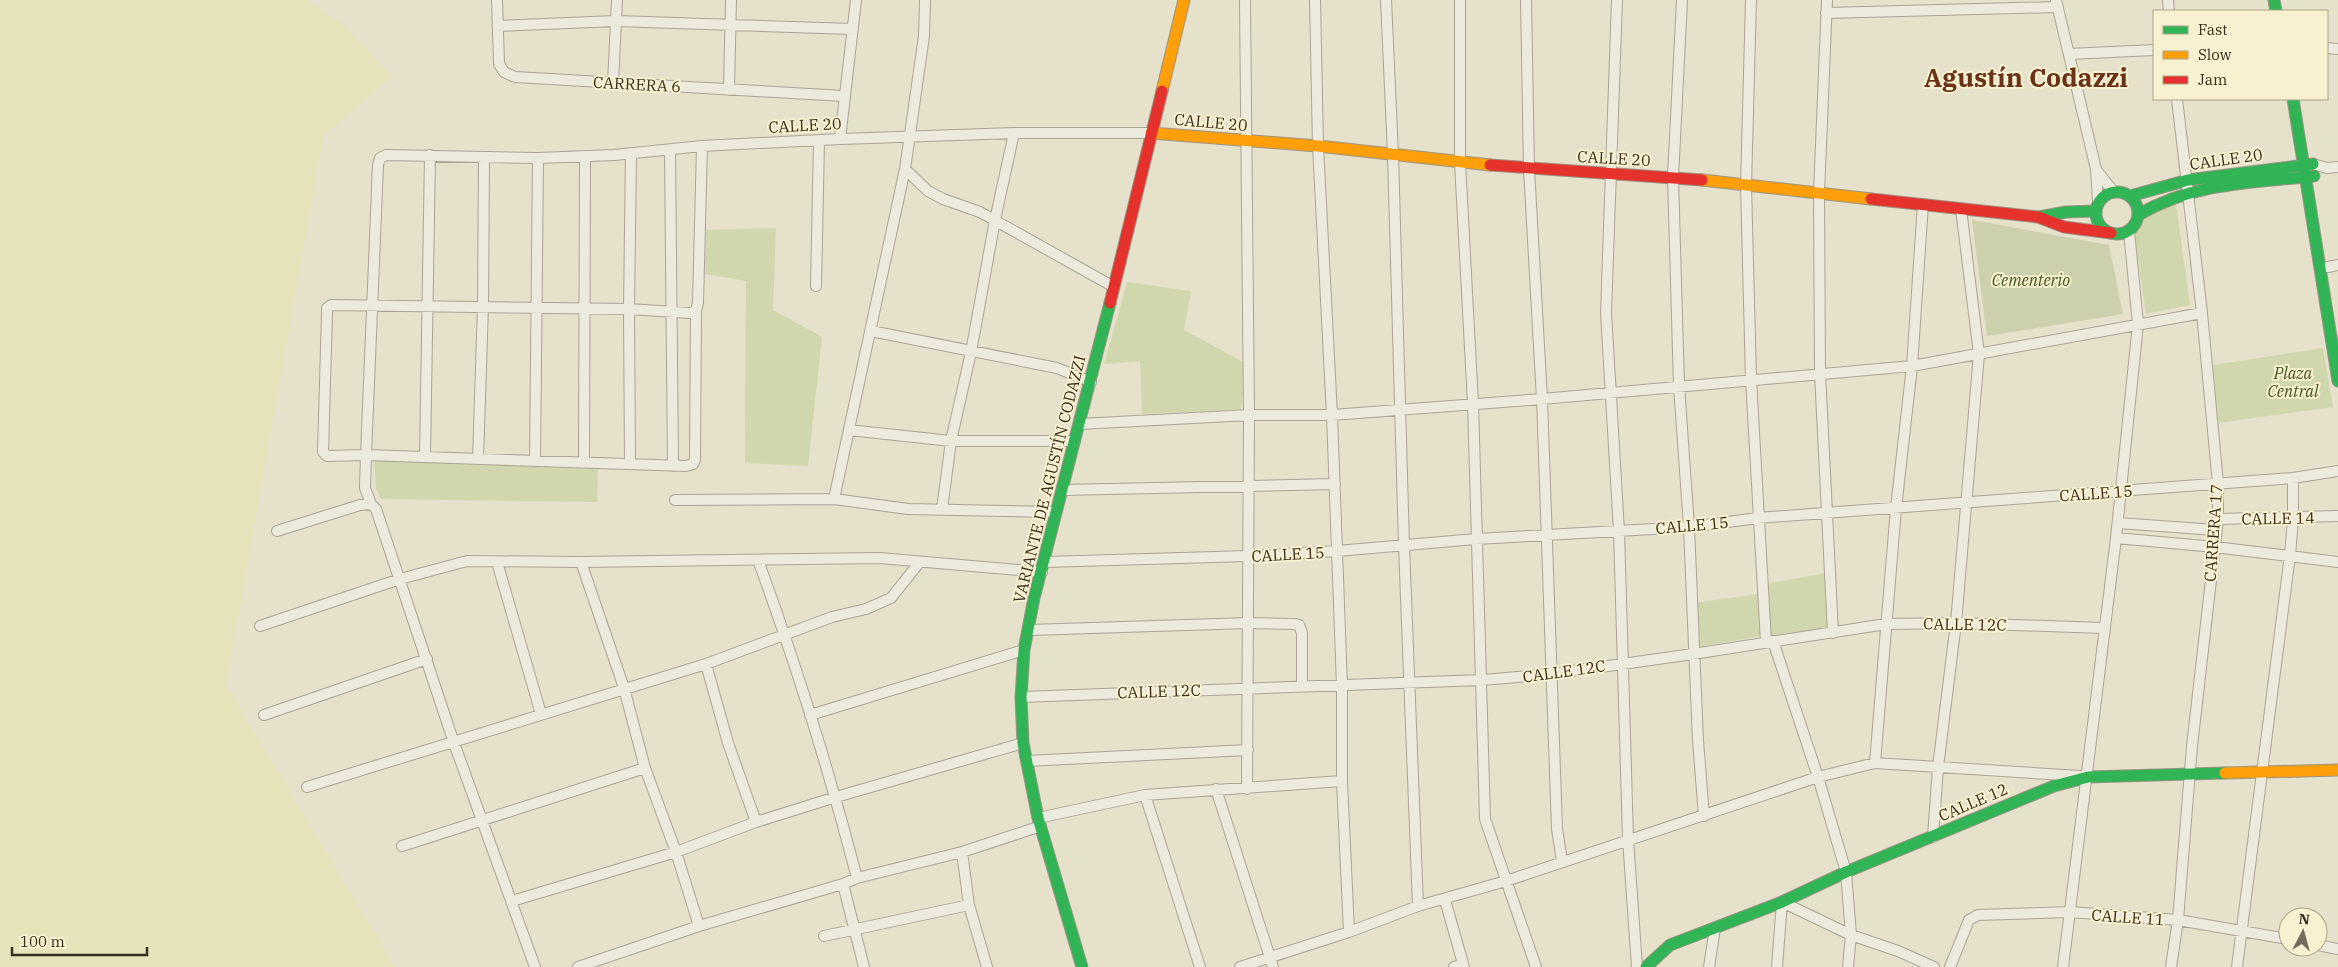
<svg xmlns="http://www.w3.org/2000/svg" width="2338" height="967" font-family="'IBM Plex Serif',serif">
<style>
.farmland{fill:#e6e3ba}
.green{fill:#d1d7ac}
.cemetery{fill:#ccd0ac}
.lines{fill:none;stroke-linecap:round;stroke-linejoin:round}
.street-casing{stroke:#aaa495;stroke-width:12}
.fast-casing{stroke:#9a9484;stroke-width:13}
.slow-casing{stroke:#9a9484;stroke-width:13}
.jam-casing{stroke:#9a9484;stroke-width:13}
.street{stroke:#eceadd;stroke-width:10}
.fast{stroke:#30b455;stroke-width:11}
.slow{stroke:#ff9f0a;stroke-width:11}
.jam{stroke:#e5322d;stroke-width:11}
.labels{text-anchor:middle;stroke-width:4;stroke-linejoin:round;paint-order:stroke}
.street-label{font-size:16px;fill:#392d1c;stroke:#f7f1d0}
.park-label{font-size:16px;font-style:italic;fill:#425621;stroke:#f7f1d0}
.town-label{font-size:26px;font-weight:bold;fill:#683319;stroke:#f7f1d0}
</style>
<rect width="100%" height="100%" fill="#e5e1cb"/>
<!-- farmland -->
<path class="farmland" d="M0,0H307L343,25L392,76L323,137L226,685L395,967H0Z"/>
<!-- green -->
<path class="green" d="M2175,197L2190,305L2146,314L2134,231L2144,216Z
M776,228L773,310L822,337L808,466L745,463L746,281L705,274L706,230Z
M1127,282L1191,291L1184,330L1245,363L1241,409L1142,414L1140,361L1104,364Z
M2323,348L2333,407L2217,423L2213,365Z
M374,460L598,469L597,502L381,499L376,488Z
M1826,573L1829,631L1770,637L1765,584Z
M1758,594L1761,636L1697,647L1694,603Z"/>
<!-- cemetery -->
<path class="cemetery" d="M1972,220L2109,245L2123,314L1987,336Z"/>
<g class="lines">
<!-- street casing -->
<g class="street-casing">
<path id="street" d="M497,0L499,64L504,72L515,77L844,96
M1245,0L1249,415L1247,789
M1315,0L1318,146L1332,415L1342,686V781L1349,932
M1386,0L1393,154L1404,546L1418,906
M1460,0V163L1473,403L1485,819L1536,967
M1526,0L1529,169L1542,399L1557,829L1562,861
M1617,0L1606,313L1619,531L1628,839L1637,967
M1682,0L1673,177L1679,386L1689,527L1698,741L1704,816
M1751,0L1746,185L1751,379L1766,642
M1827,0L1819,193L1820,373L1833,633
M2056,0L2096,169L2098,202
M2168,0L2169,11
M1826,13L2058,7
M498,26L616,21L853,29
M2327,48L2338,49
M2069,54L2154,50
M613,83L617,0
M729,90L731,0
M840,139L856,0
M670,150L673,466
M2313,164L2327,168L2338,167
M905,169L928,191L943,199L980,212L1114,287
M2096,170L2114,192
M2328,267L2338,265
M816,286L819,141
M696,311L690,313L629,309L331,305L327,308V313L323,452L327,456L366,455L686,466L693,464L695,460L696,311L698,303L702,146
M871,331L1057,368L1091,382
M1080,424L1249,415H1332L1542,399L1912,366L2202,313
M849,430L951,441H1075
M425,457L430,155
M478,459L483,306L484,157
M535,461L538,158
M584,462L585,156
M630,464L629,309L631,153
M1062,490L1335,484
M834,499L905,169L924,36L925,0
M675,500L834,499L908,509L1056,512
M371,504L365,488L366,455L378,165L380,158L386,155L538,158L614,155L702,146L840,139L1014,133H1151
M942,509L951,441L971,352L995,220L1014,133
M2218,519L2338,516
M2118,523L2216,530
M277,531L360,505L371,504L376,509L454,743L535,967
M2116,538L2215,547L2338,562
M758,560C796,664 829,770 857,878
M497,562L541,714
M581,562L624,688L645,768L676,852L699,926
M1045,562L1248,556L1337,551L1476,539L1689,527L1758,518L2293,478L2338,471
M260,626L400,579L467,561L581,562L880,558L1042,572
M1029,630L1249,623L1294,624L1299,625L1302,633V685
M1773,641L1818,777L1846,872L1851,935L1848,967
M706,664L728,743L756,822
M1021,697L1482,680L1551,674L1693,654L1886,624L1956,623L2104,628
M264,715L427,659
M810,715L1024,650
M1026,761L1248,750
M1875,763L1896,508L1912,366L1923,204
M307,787L706,664L832,617L866,609L891,598L919,563
M1216,789L1273,967
M1145,795L1200,967
M1038,818L1145,795L1342,781
M1933,837L1938,767L1956,623L1979,354L1961,209
M402,846L645,768
M962,852L969,905L987,967
M843,884L864,967
M1445,900L1464,967
M512,901L676,852L756,822L836,797L1023,743
M824,936L969,905
M2318,945L2338,949
M578,967L699,926L843,884L857,878L962,852L1041,826
M1240,967L1349,932L1418,906L1506,881L1818,777L1875,763L2080,776
M1454,967L1463,964
M1709,967L1715,928
M1777,967L1782,902L1851,935L1898,951L1934,967
M1950,967L1969,920L1978,915L2070,912L2178,920L2288,939
M2063,967L2116,538L2138,324L2129,231
M2171,967L2178,920L2192,746L2218,519V484L2202,313L2177,99
M2237,967L2290,555L2293,519V478"/>
</g>
<!-- fast casing -->
<g class="fast-casing">
<path id="fast" d="M2274,0L2276,11
M2293,99L2338,381
M2096 213a21 21 0 1 1 42 0a21 21 0 1 1-42 0Z
M2130,196L2188,180L2313,164
M2138,215C2194,182 2251,183 2314,176
M2039,217L2066,212L2096,211
M1082,967L1038,818L1023,743L1021,697L1024,650L1034,598L1110,303
M1646,967L1670,945L1782,902L1846,872L2054,786L2088,777L2225,773"/>
</g>
<!-- slow casing -->
<g class="slow-casing">
<path id="slow" d="M1162,91L1184,0
M1151,133L1318,146L1490,165
M1702,180L1871,199
M2225,773L2338,770"/>
</g>
<!-- jam casing -->
<g class="jam-casing">
<path id="jam" d="M1490,165L1702,180
M1871,199L2038,217L2064,227L2111,233
M1110,303L1162,91"/>
</g>
<!-- street -->
<use href="#street" class="street"/>
<!-- fast -->
<use href="#fast" class="fast"/>
<!-- slow -->
<use href="#slow" class="slow"/>
<!-- jam -->
<use href="#jam" class="jam"/>
</g>
<g class="labels">
<!-- street labels -->
<g class="street-label">
<text transform="translate(637 84) rotate(3)" y="6">CARRERA 6</text>
<text transform="translate(1211 122) rotate(5)" y="6">CALLE 20</text>
<text transform="translate(805 125) rotate(-3)" y="6">CALLE 20</text>
<text transform="translate(1614 158) rotate(3)" y="6">CALLE 20</text>
<text transform="translate(2226 159) rotate(-8)" y="6">CALLE 20</text>
<text transform="translate(1049 479) rotate(-76)" y="6">VARIANTE DE AGUSTÍN CODAZZI</text>
<text transform="translate(2096 493) rotate(-4)" y="6">CALLE 15</text>
<text transform="translate(2278 518) rotate(-1)" y="6">CALLE 14</text>
<text transform="translate(1692 525) rotate(-5)" y="6">CALLE 15</text>
<text transform="translate(2213 533) rotate(-86)" y="6">CARRERA 17</text>
<text transform="translate(1288 554) rotate(-3)" y="6">CALLE 15</text>
<text transform="translate(1965 624) rotate(1)" y="6">CALLE 12C</text>
<text transform="translate(1564 671) rotate(-8)" y="6">CALLE 12C</text>
<text transform="translate(1159 691) rotate(-2)" y="6">CALLE 12C</text>
<text transform="translate(1973 802) rotate(-23)" y="6">CALLE 12</text>
<text transform="translate(2128 917) rotate(4)" y="6">CALLE 11</text>
</g>
<!-- park labels -->
<g class="park-label">
<text x="2031" y="286">Cementerio</text>
<text x="2293" y="379">Plaza<tspan x="2293" dy="18">Central</tspan></text>
</g>
<!-- town labels -->
<g class="town-label">
<text x="2026" y="87">Agustín Codazzi</text>
</g>
</g>
<!-- legend -->
<rect x="2153" y="10" width="175" height="90" fill="#f7f1d0" stroke="#aba388"/>
<rect x="2163" y="26" width="25" height="8" fill="#30b455" stroke="#aba388"/>
<text x="2198" y="35" font-size="15" fill="#392d1c">Fast</text>
<rect x="2163" y="51" width="25" height="8" fill="#ff9f0a" stroke="#aba388"/>
<text x="2198" y="60" font-size="15" fill="#392d1c">Slow</text>
<rect x="2163" y="76" width="25" height="8" fill="#e5322d" stroke="#aba388"/>
<text x="2198" y="85" font-size="15" fill="#392d1c">Jam</text>
<!-- north arrow -->
<g transform="translate(2303 932) rotate(6)"><circle r="24" fill="#f7f1d0" stroke="#aba388"/>
<path d="M0-4L9 19L0 12L-9 19Z" fill="#756c59"/>
<text y="-8" font-size="14" font-weight="bold" text-anchor="middle" fill="#392d1c">N</text>
</g>
<!-- scale -->
<path d="M12 947v8h135v-8" fill="none" stroke="#392d1c" stroke-width="2.5"/>
<text x="20" y="947" font-size="15" fill="#392d1c" stroke="#f7f1d0" stroke-width="4" paint-order="stroke">100 m</text>
</svg>
